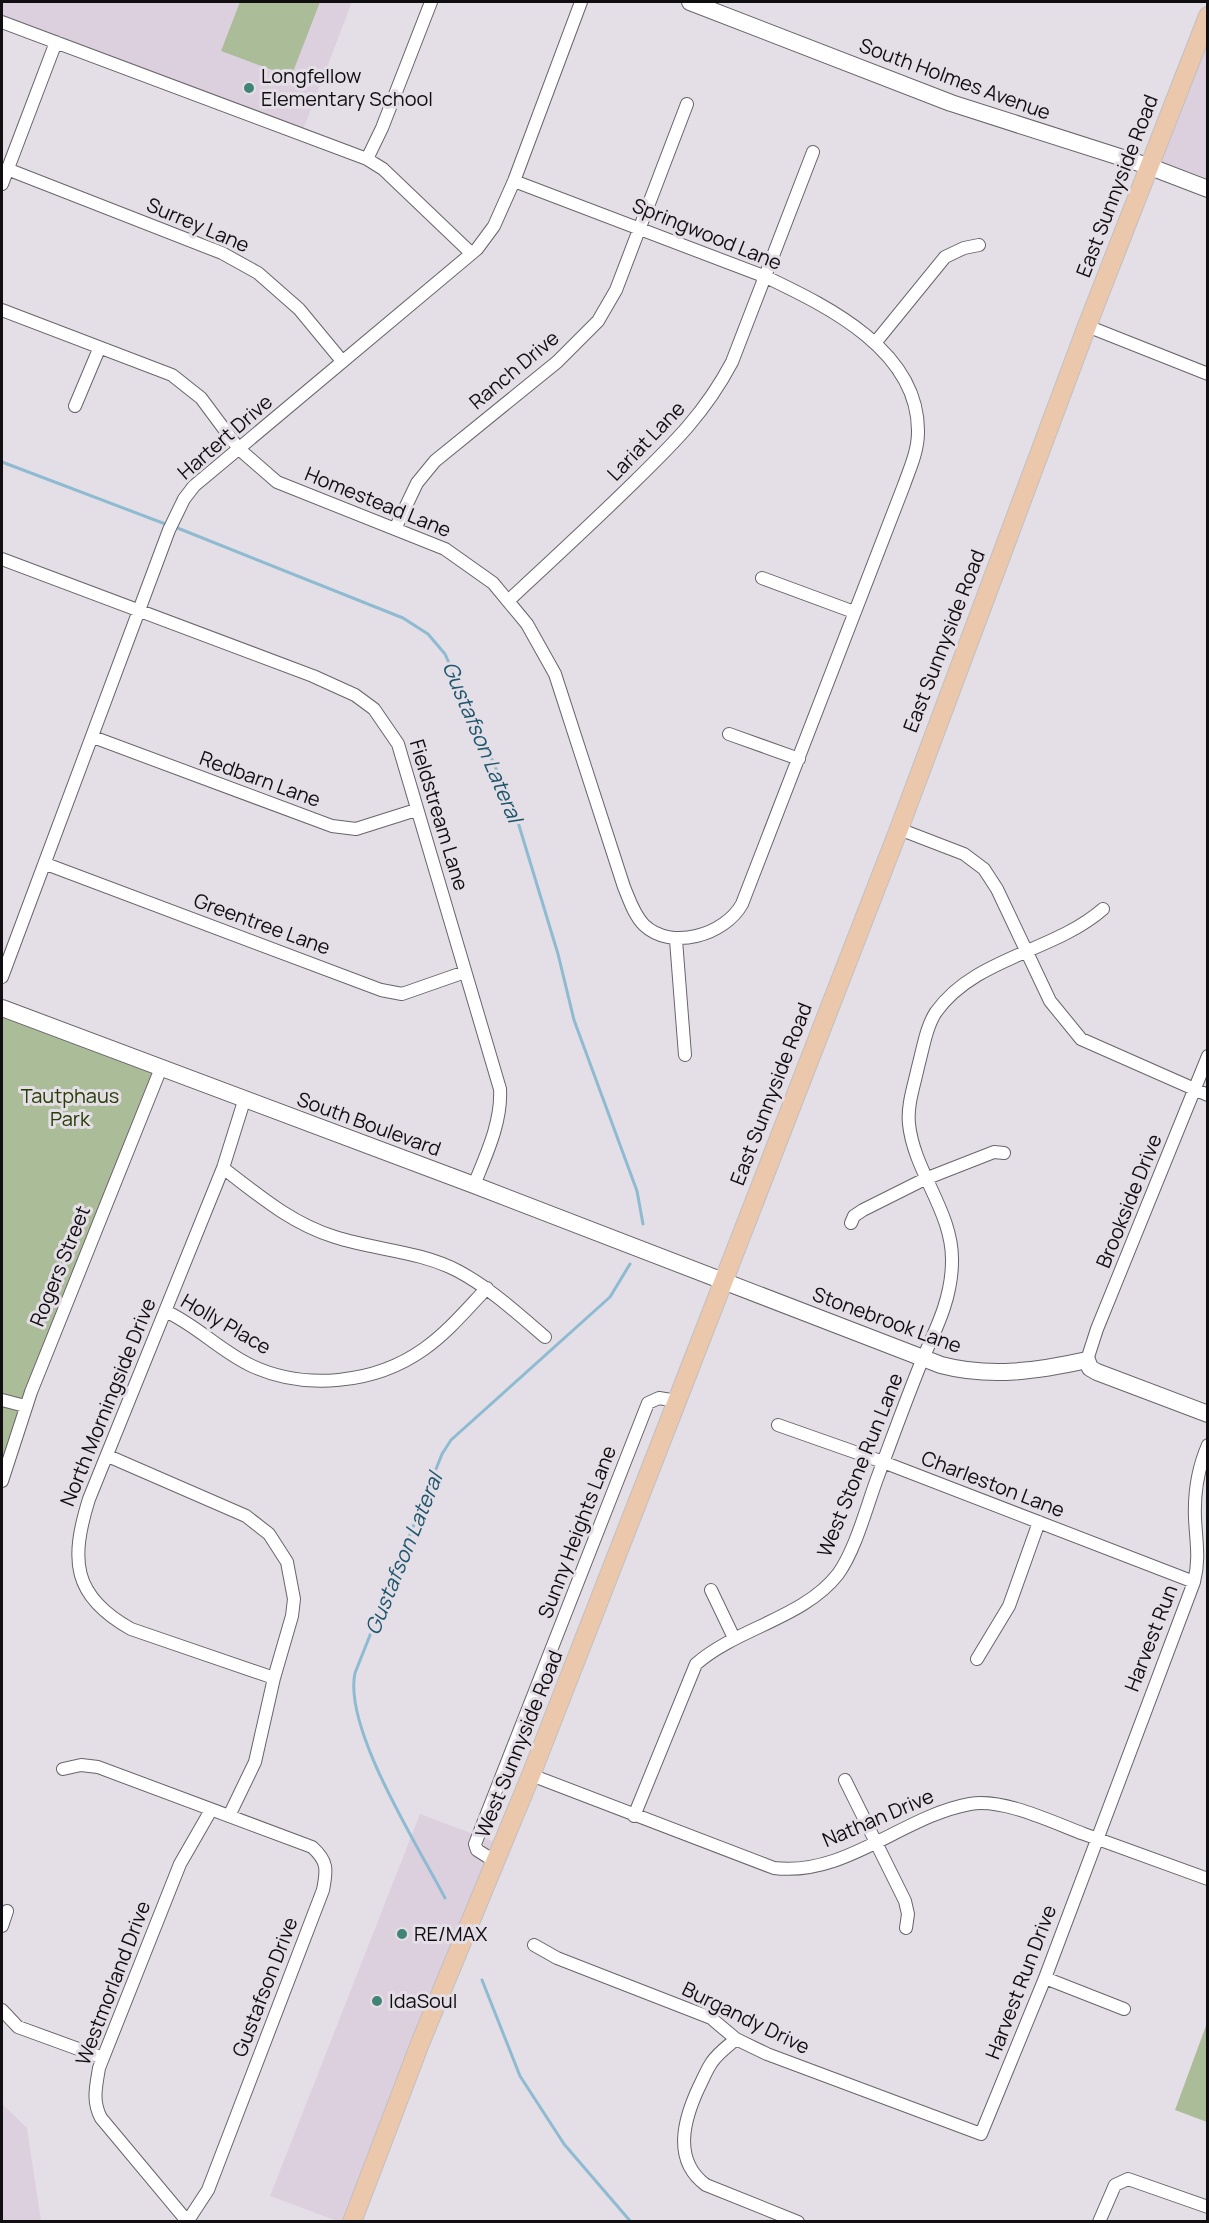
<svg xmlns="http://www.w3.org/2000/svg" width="1209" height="2223" font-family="Manrope,sans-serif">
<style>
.built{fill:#dcd0df}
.green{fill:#abbc99}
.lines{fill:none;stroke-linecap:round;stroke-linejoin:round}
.stream{stroke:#8ebbd1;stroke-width:3}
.street-casing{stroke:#69646b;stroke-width:14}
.secondary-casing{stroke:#69646b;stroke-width:18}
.primary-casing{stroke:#c1c0c1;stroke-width:20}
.street{stroke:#fff;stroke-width:12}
.secondary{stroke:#fff;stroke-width:16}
.primary{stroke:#ebc7ac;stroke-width:18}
.poi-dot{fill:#418375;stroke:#e4dee6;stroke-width:2}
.labels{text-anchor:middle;stroke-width:6;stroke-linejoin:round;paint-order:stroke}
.poi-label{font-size:20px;fill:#110e11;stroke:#e4dee6;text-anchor:start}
.street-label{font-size:20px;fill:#110e11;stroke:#e4dee6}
.park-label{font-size:20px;fill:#263c00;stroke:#e4dee6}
.water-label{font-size:21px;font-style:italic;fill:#1d566d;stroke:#e4dee6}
</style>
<rect width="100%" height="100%" fill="#e4dee6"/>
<!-- built -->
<path class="built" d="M2,2H352L301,135L2,22Z
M1207,16V189L1148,166Z
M420,1814L503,1845L352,2221H337L270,2196Z
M2,2104L27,2128L41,2221H2Z"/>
<!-- green -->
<path class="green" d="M240,2H320L291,77L221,51Z
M2,1008L161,1068L2,1481Z
M1207,2023V2122L1175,2110Z"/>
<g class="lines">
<!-- stream -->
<path class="stream" d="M2,462L168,525
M175,527L403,618L428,634L445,654L514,809L558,954L574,1020L637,1191L643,1224
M445,1898C418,1846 343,1728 355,1673L442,1454L451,1440L610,1297L630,1264
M482,1980L520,2076L564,2144L631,2222"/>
<!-- street casing -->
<g class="street-casing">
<path id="street" d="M2,22L367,159L383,169L471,253
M367,159L382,128L431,2
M7,169L222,253L258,273L299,309L342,361
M2,184L56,42
M2,310L172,375L201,398L239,449L277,482L445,549L493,583L527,624L555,674L624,887C629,899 634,915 644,925C671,951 725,935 742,904L904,485C910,468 918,451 918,432C919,351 829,307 766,277L514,181
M1087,326L1208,374
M875,343L945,257L964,248L979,245
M75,406L99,349
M395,529L417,483L435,461L557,362L598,321L616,290L687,104
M2,559L313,676L355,695L374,709L398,744L500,1089C502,1122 486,1155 474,1185
M762,578L854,612
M509,600C549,563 589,526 628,488C671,446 704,415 732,362L813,152
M729,734L799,759
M93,737L332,826L356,829L416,810
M899,829L964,854L984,869L997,889L1050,1001L1081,1039L1208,1095
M46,864L381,990L402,994L465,972
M676,940L685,1055
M2,977L169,530L184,499L194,486L477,249L494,226L514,181L581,2
M244,1101L223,1168L89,1499C70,1560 72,1596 131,1629L274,1678
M223,1168C258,1195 292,1224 335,1237C375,1250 420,1251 458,1271C490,1288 517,1313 545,1337
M851,1223L854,1216L863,1210L925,1179L994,1152L1004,1153
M165,1311C195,1324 219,1350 250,1365C304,1391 375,1384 424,1349C448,1332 467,1309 487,1288
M1087,1360L1097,1329L1208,1056
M2,1400L25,1406
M778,1425L883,1462L1194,1582
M108,1456L246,1516L269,1534L287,1562L294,1599L292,1616L274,1678L255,1762L229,1816
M2,1481L31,1392L161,1068
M711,1590L734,1638
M977,1659L1009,1606L1039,1522
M63,1769L81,1765L98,1767L312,1847C328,1861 327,1870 323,1890L208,2190L187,2222
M531,1775L774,1868C845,1877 903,1816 970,1804C1003,1798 1052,1822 1084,1834C1125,1849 1166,1864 1208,1879
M845,1780L905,1901L908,1914L906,1928
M634,1816L696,1664C737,1628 804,1618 838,1574C856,1549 867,1505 878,1476C893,1436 907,1397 923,1358C937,1327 952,1297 952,1261C953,1212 914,1172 909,1124C907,1105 914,1086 918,1067C923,1049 926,1027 936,1012C975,957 1054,952 1103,909
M496,1862L477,1850L475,1844L648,1403L659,1398L677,1401
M2,1926L7,1911
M534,1945L557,1958L711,2018L736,2039L767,2054L981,2134L1045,1978L1194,1582C1200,1559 1196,1541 1195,1518C1194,1493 1198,1468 1208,1445
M1045,1978L1124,2009
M2,2010L18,2027L103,2058
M736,2039C728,2046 718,2053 712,2062C707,2069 703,2079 699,2087C684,2119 672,2160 706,2185L798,2222
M187,2221L101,2118C92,2101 96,2087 99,2068L180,1864L211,1810
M1099,2222L1115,2185L1128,2179L1208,2207"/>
</g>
<!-- secondary casing -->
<g class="secondary-casing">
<path id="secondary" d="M690,2L951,103L1148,166L1208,189
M2,1008L474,1185L941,1365C990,1378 1038,1371 1087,1360L1090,1368L1097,1372L1208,1414"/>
</g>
<!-- primary casing -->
<g class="primary-casing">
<path id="primary" d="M352,2222L421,2041L531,1775L677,1401L899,829L1087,326L1208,16"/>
</g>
<!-- street -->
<use href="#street" class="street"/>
<!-- secondary -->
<use href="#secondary" class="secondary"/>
<!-- primary -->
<use href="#primary" class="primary"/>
</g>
<!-- markers -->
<g class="poi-dot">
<circle cx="249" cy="88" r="6"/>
<circle cx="402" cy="1934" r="6"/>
<circle cx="377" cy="2001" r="6"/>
</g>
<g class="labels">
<!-- poi labels -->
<g class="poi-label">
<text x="261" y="83">Longfellow<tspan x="261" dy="23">Elementary School</tspan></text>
<text x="414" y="1941">RE/MAX</text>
<text x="389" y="2008">IdaSoul</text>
</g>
<!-- street labels -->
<g class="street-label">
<text transform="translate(955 79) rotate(20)" y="7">South Holmes Avenue</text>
<text transform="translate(1117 186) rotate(-69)" y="7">East Sunnyside Road</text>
<text transform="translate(198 225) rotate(23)" y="7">Surrey Lane</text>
<text transform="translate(707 234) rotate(22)" y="7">Springwood Lane</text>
<text transform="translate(514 370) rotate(-40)" y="7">Ranch Drive</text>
<text transform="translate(225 437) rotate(-41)" y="7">Hartert Drive</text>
<text transform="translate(646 441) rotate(-46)" y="7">Lariat Lane</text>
<text transform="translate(378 502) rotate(22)" y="7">Homestead Lane</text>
<text transform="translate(944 641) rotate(-69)" y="7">East Sunnyside Road</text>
<text transform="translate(260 779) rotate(20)" y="7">Redbarn Lane</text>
<text transform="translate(439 815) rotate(73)" y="7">Fieldstream Lane</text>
<text transform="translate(262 924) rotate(20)" y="7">Greentree Lane</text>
<text transform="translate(771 1094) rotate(-69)" y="7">East Sunnyside Road</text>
<text transform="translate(369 1124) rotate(20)" y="7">South Boulevard</text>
<text transform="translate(1129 1201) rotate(-68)" y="7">Brookside Drive</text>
<text transform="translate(60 1266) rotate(-68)" y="7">Rogers Street</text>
<text transform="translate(887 1320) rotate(20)" y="7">Stonebrook Lane</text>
<text transform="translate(226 1324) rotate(30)" y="7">Holly Place</text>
<text transform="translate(108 1402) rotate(-68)" y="7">North Morningside Drive</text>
<text transform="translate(860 1465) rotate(-68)" y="7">West Stone Run Lane</text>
<text transform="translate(993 1484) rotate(21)" y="7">Charleston Lane</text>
<text transform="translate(577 1532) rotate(-69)" y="7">Sunny Heights Lane</text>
<text transform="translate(1151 1638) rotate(-69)" y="7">Harvest Run</text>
<text transform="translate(519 1744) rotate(-68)" y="7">West Sunnyside Road</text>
<text transform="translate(878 1818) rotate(-23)" y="7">Nathan Drive</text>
<text transform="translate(1021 1982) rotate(-69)" y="7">Harvest Run Drive</text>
<text transform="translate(113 1983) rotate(-69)" y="7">Westmorland Drive</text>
<text transform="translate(265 1987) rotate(-69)" y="7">Gustafson Drive</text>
<text transform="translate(746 2018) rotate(26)" y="7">Burgandy Drive</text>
</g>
<!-- park labels -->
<g class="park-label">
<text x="70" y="1103">Tautphaus<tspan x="70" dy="23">Park</tspan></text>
</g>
<!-- water labels -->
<g class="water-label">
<text transform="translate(482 742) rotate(67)" y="7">Gustafson Lateral</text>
<text transform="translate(404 1554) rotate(-68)" y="7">Gustafson Lateral</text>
</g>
</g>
<!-- border -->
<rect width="1209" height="2223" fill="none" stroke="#110e11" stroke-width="6"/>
</svg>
